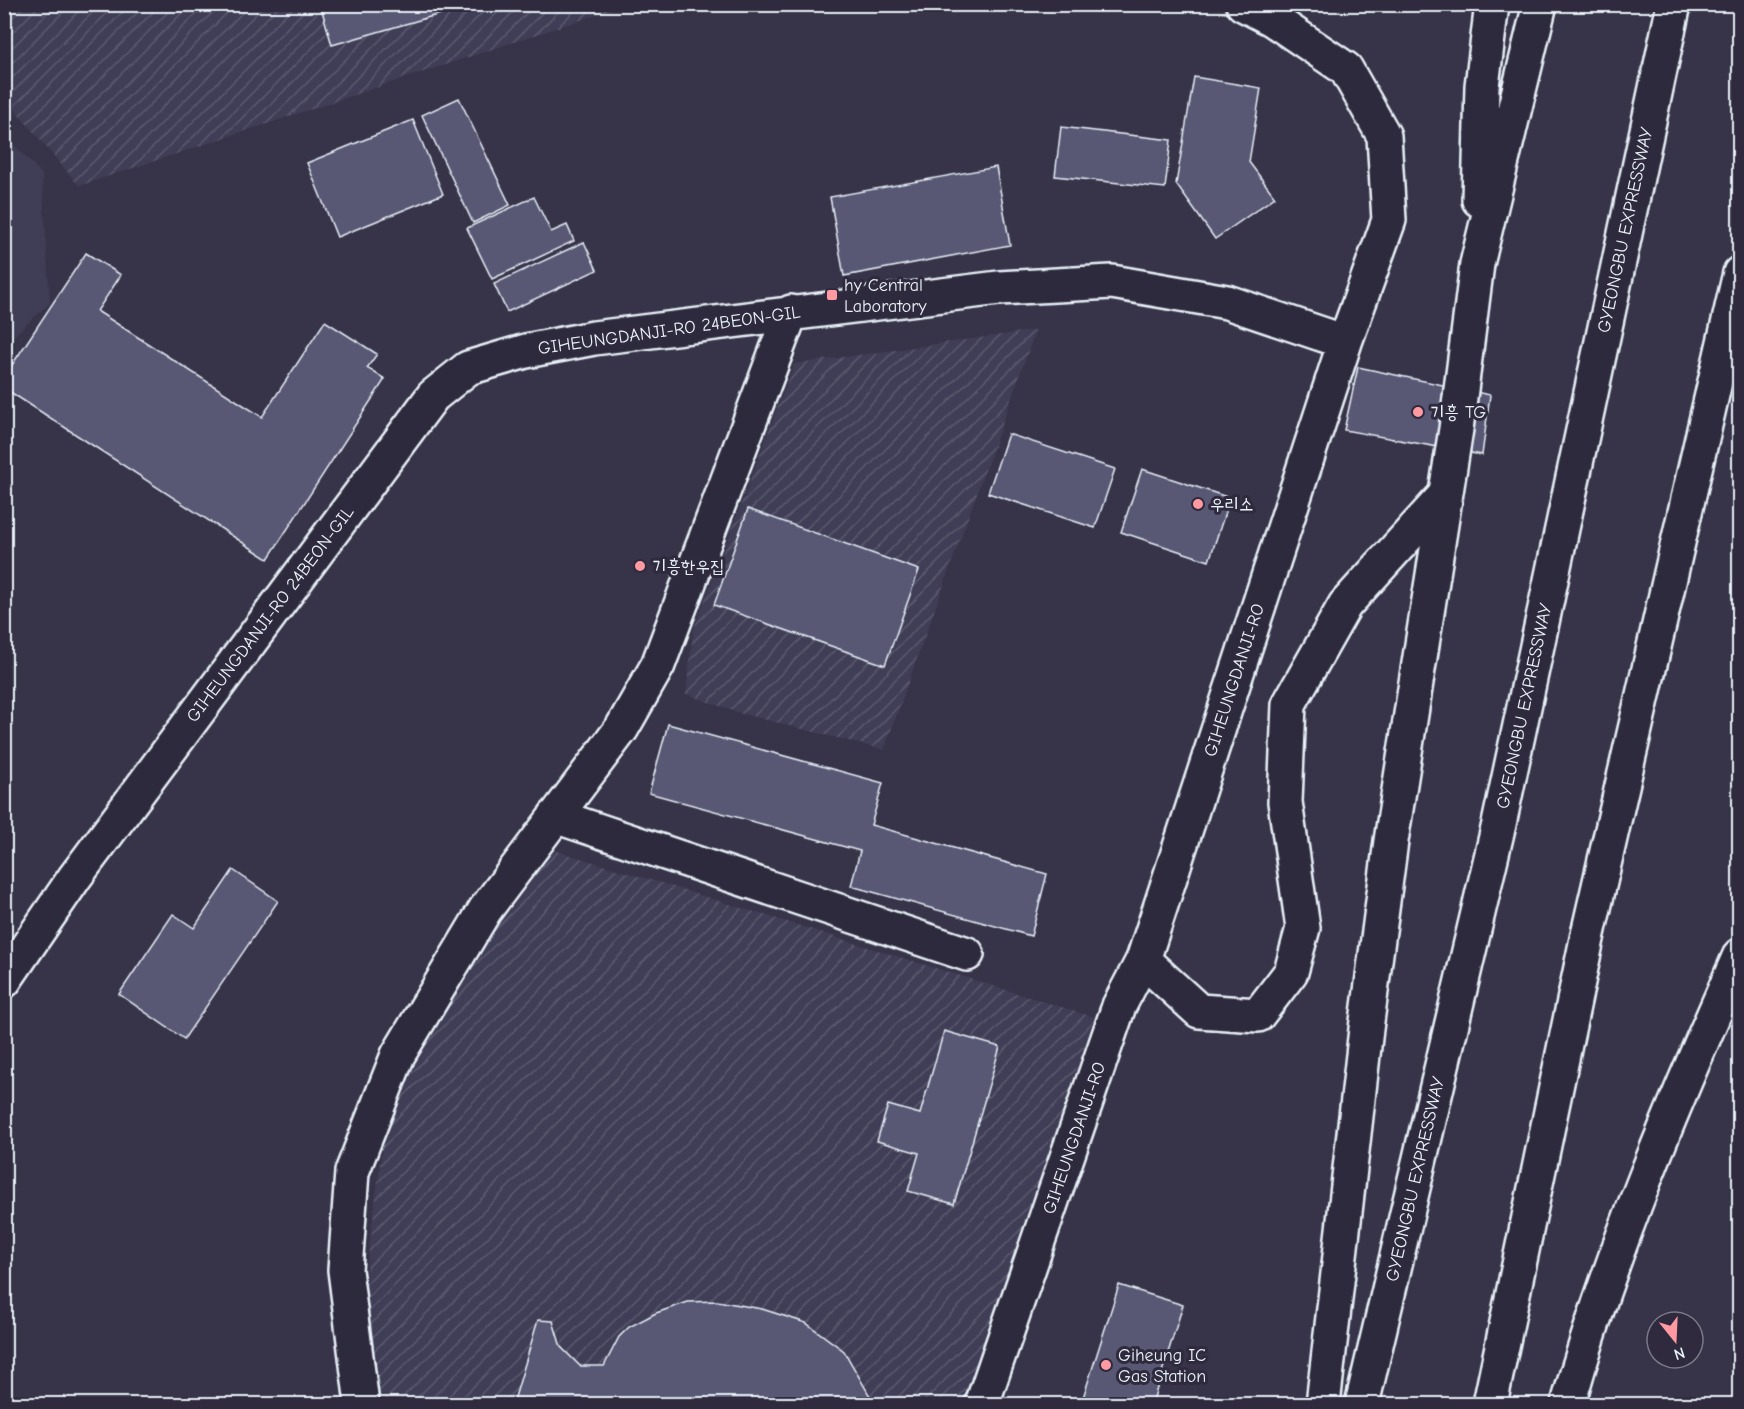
<svg xmlns="http://www.w3.org/2000/svg" width="1744" height="1409" font-family="'Comic Neue','Poor Story',sans-serif">
<style>
.built{fill:#413e56}
.industrial{fill:url(#industrial-furrows)}
.building{fill:#595875;stroke:#e8f1f8;stroke-width:1.5}
.lines{fill:none;stroke-linecap:round;stroke-linejoin:round}
.minor-casing{stroke:#e8f1f8;stroke-width:38}
.highway-casing{stroke:#e8f1f8;stroke-width:38}
.minor{stroke:#2f2a3d;stroke-width:33}
.highway{stroke:#2f2a3d;stroke-width:33}
.poi-dot{fill:#ff9aa2;stroke:#2f2a3d;stroke-width:2}
.labels{text-anchor:middle;stroke-width:6;stroke-linejoin:round;paint-order:stroke}
.street-label{font-size:18px;fill:#e8f1f8;stroke:#2f2a3d}
.poi-label{font-size:18px;fill:#e8f1f8;stroke:#2f2a3d;text-anchor:start}
</style>
<defs>
<pattern id="industrial-furrows" width="10" height="10" patternUnits="userSpaceOnUse" patternTransform="scale(1.5)"><rect width="10" height="10" fill="#413e56"/><path d="M-1 1l2-2M0 10L10 0M9 11l2-2" fill="none" stroke="#5c5a6f"/></pattern>
</defs>
<rect width="100%" height="100%" fill="#373348"/>
<filter id="ink" filterUnits="userSpaceOnUse"><feTurbulence type="fractalNoise" baseFrequency=".0167" numOctaves="2"/><feDisplacementMap in="SourceGraphic" scale="12" xChannelSelector="R" yChannelSelector="G"/><feConvolveMatrix kernelMatrix="1 2 1 2 8 2 1 2 1" color-interpolation-filters="sRGB"/></filter>
<g filter="url(#ink)">
<!-- built -->
<path class="built" d="M4,134L42,174L50,303L5,344Z"/>
<!-- industrial -->
<path class="industrial" d="M4,5H626L79,186L5,98Z
M1036,330L884,750L739,713L686,694L693,631L794,364Z
M548,848L1094,1017L964,1404H375L364,1286L386,1119L468,965Z"/>
<!-- building -->
<path class="building" d="M320,4H475L332,45Z
M1194,77L1261,88L1249,162L1275,197L1215,239L1176,184Z
M459,98L510,205L473,223L422,115Z
M413,120L443,194L337,237L307,163Z
M1061,127L1171,140L1165,188L1055,176Z
M996,167L1010,245L844,276L830,197Z
M534,197L551,232L567,225L574,241L492,279L467,228Z
M584,242L597,270L507,312L494,284Z
M86,253L121,275L97,311L262,417L325,321L377,354L367,368L385,379L268,559L4,388V377Z
M1358,367L1490,395L1482,455L1344,430Z
M1008,434L1115,469L1095,528L988,493Z
M1142,469L1230,498L1209,561L1121,532Z
M748,509L919,570L885,665L714,605Z
M668,724L883,783L871,825L1047,874L1031,936L851,886L860,851L649,793Z
M233,870L278,901L184,1039L119,994L173,914L194,928Z
M944,1031L1000,1047L954,1204L908,1191L919,1153L877,1141L888,1105L920,1114Z
M1119,1285L1183,1305L1152,1404H1081Z
M717,1301L762,1309L806,1323L844,1351L871,1398V1404H513L538,1320L553,1321L561,1347L580,1366H604L619,1337L629,1327L656,1313L688,1302Z"/>
<g class="lines">
<!-- minor casing -->
<g class="minor-casing">
<path id="minor" d="M555,816L967,954
M4,981L75,877L433,396L468,368L526,351L594,338L999,288L1112,282L1227,302L1345,342
M362,1404L345,1270L352,1172L398,1055L485,910L622,728L658,665L791,312
M982,1404L1119,1006L1143,960L1345,342L1389,220L1384,136L1346,69L1272,19L1243,4"/>
</g>
<!-- highway casing -->
<g class="highway-casing">
<path id="highway" d="M1479,200L1482,86L1492,4
M1143,960L1199,1011L1258,1015L1291,972L1303,928L1285,802L1289,704L1345,605L1445,495
M1323,1404L1366,1029L1391,841L1456,429L1477,264L1540,4
M1362,1404L1499,824L1674,4
M1490,1404L1588,934L1740,273
M1568,1404C1611,1251 1675,1101 1740,955"/>
</g>
<!-- minor -->
<use href="#minor" class="minor"/>
<!-- highway -->
<use href="#highway" class="highway"/>
</g>
</g>
<!-- markers -->
<g class="poi-dot">
<rect x="826" y="289" width="12" height="12" rx="3"/>
<circle cx="1418" cy="412" r="6"/>
<circle cx="1198" cy="504" r="6"/>
<circle cx="640" cy="566" r="6"/>
<circle cx="1106" cy="1365" r="6"/>
</g>
<g class="labels">
<!-- street labels -->
<g class="street-label">
<text transform="translate(1625 230) rotate(-78)" y="6">GYEONGBU EXPRESSWAY</text>
<text transform="translate(669 330) rotate(-8)" y="6">GIHEUNGDANJI-RO 24BEON-GIL</text>
<text transform="translate(270 614) rotate(-53)" y="6">GIHEUNGDANJI-RO 24BEON-GIL</text>
<text transform="translate(1234 680) rotate(-72)" y="6">GIHEUNGDANJI-RO</text>
<text transform="translate(1524 706) rotate(-78)" y="6">GYEONGBU EXPRESSWAY</text>
<text transform="translate(1074 1138) rotate(-71)" y="6">GIHEUNGDANJI-RO</text>
<text transform="translate(1415 1179) rotate(-77)" y="6">GYEONGBU EXPRESSWAY</text>
</g>
<!-- poi labels -->
<g class="poi-label">
<text x="844" y="291">hy Central<tspan x="844" dy="21">Laboratory</tspan></text>
<text x="1430" y="418">기흥 TG</text>
<text x="1210" y="510">우리소</text>
<text x="652" y="572">기흥한우집</text>
<text x="1118" y="1361">Giheung IC<tspan x="1118" dy="21">Gas Station</tspan></text>
</g>
</g>
<!-- margin -->
<rect width="1744" height="1409" fill="none" stroke="#2f2a3d" stroke-width="24"/>
<rect x="12" y="12" width="1720" height="1385" fill="none" stroke="#e8f1f8" stroke-width="2" filter="url(#ink)"/>
<!-- north arrow -->
<g transform="translate(1675 1340) rotate(162)"><circle r="28" fill="#2f2a3d" stroke="#797a88" stroke-width="1.5"/>
<path d="M0-4.5L10 22L0 15L-10 22Z" fill="#ff9aa2"/>
<text y="-9" font-size="16" font-weight="bold" text-anchor="middle" fill="#e8f1f8">N</text>
</g>
</svg>
